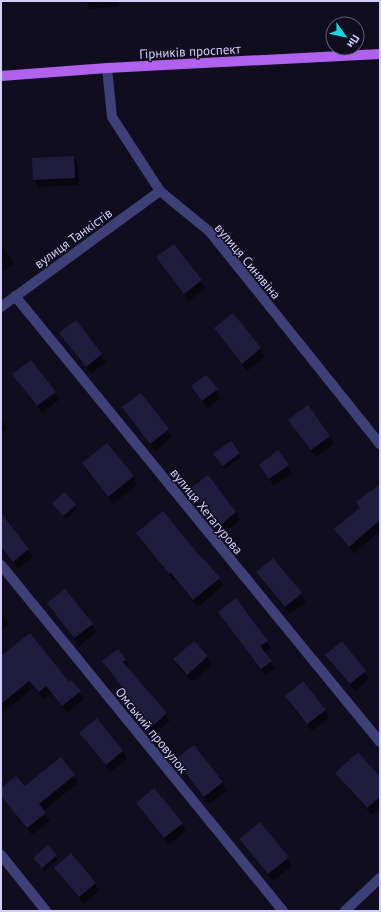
<svg xmlns="http://www.w3.org/2000/svg" width="381" height="912" font-family="'PT Sans',sans-serif">
<style>
.shadow{fill:#0007}
.building{fill:#201c3d}
.lines{fill:none;stroke-linecap:round;stroke-linejoin:round}
.minor{stroke:#3e4078;stroke-width:10}
.major{stroke:#b062ef;stroke-width:10}
.labels{text-anchor:middle;stroke-width:3;stroke-linejoin:round;paint-order:stroke}
.street-label{font-size:13px;fill:#d2d0fa;stroke:#100e1e}
</style>
<rect width="100%" height="100%" fill="#100e1e"/>
<!-- shadow -->
<path class="shadow" d="M86,1H119V7L90,9Z
M74,157L78,165L79,185L38,187L34,179Z
M1,245L14,264L1,273Z
M157,258L200,280L183,293Z
M201,281L205,288L189,301L184,295Z
M232,315L260,349L265,357L247,371L220,336L215,329Z
M65,340L102,354L106,362L91,374Z
M206,376L221,398L208,408L197,394Z
M18,382L55,392L59,400L42,413Z
M123,407L168,430L172,437L155,451Z
M1,418L7,429L1,434Z
M294,428L330,436L334,444L316,457Z
M107,444L133,477L137,485L113,504L87,471L83,464Z
M239,454L241,457L225,469L217,458Z
M260,465H288L292,473L274,486Z
M192,490L236,512L240,520L224,533L196,497Z
M65,493L77,509L66,519L53,503Z
M380,496V534L379,532L354,554L340,537L336,530Z
M1,515L28,550L33,557L18,569L1,548Z
M137,533L202,562L219,578L223,586L198,607L175,579L174,581L142,541Z
M273,560L301,594L306,602L290,614L262,580L258,573Z
M48,603L92,625L96,632L79,646Z
M1,612L9,624L1,631Z
M224,619L267,641L271,648L264,653L275,668L266,675Z
M193,642L207,657L212,665L192,682L178,667L174,660Z
M8,652L69,683L71,681L84,699L67,713L51,693L43,699L34,687L3,713L1,710V680Z
M327,655L365,671L369,679L355,691L331,663Z
M126,660L129,667L128,669L166,714L170,721L154,734L125,698L121,692L124,689L103,661Z
M286,696L325,710L329,718L312,731L290,704Z
M81,733L123,751L127,759L111,772L85,740Z
M177,761L222,782L227,790L209,804L181,768Z
M336,773L380,779V808L372,815L341,780Z
M74,776L78,783L43,811L50,821L32,835L1,796V789L25,788Z
M137,803L182,824L186,831L169,845L142,811Z
M260,824L288,858L292,866L273,881L245,847L241,840Z
M48,847L58,860L44,871L37,862Z
M55,868L95,883L99,891L84,904L60,875Z"/>
<!-- building -->
<path class="building" d="M74,156L75,178L33,180L32,158Z
M174,244L202,280L184,294L156,257Z
M233,313L261,348L242,364L214,328Z
M76,320L102,354L86,367L59,333Z
M31,360L56,392L37,406L12,374Z
M206,375L218,389L202,401L191,386Z
M141,393L169,429L150,444L122,407Z
M308,405L330,436L311,450L288,420Z
M231,441L240,453L223,466L213,454Z
M107,443L134,476L108,497L82,463Z
M278,450L289,465L269,479L259,465Z
M208,475L236,512L219,526L190,489Z
M380,484V520L349,547L334,529L360,508L356,502Z
M65,492L76,505L63,516L52,503Z
M163,511L203,560L204,559L220,578L193,600L170,572L169,574L136,533Z
M1,513L29,549L13,562L1,547Z
M273,558L302,593L285,607L256,572Z
M65,589L93,624L74,638L47,603Z
M236,598L268,641L260,646L272,661L261,669L218,612Z
M30,633L69,682L71,680L81,691L62,706L46,686L39,692L29,681L1,704V656Z
M194,641L208,656L187,675L173,659Z
M342,641L366,671L350,684L325,655Z
M118,649L126,660L123,662L167,713L150,728L119,691L123,688L102,661Z
M303,681L326,710L307,724L285,696Z
M97,718L123,751L106,765L79,733Z
M194,745L223,782L204,797L175,760Z
M358,752L380,777V797L367,808L335,773Z
M61,757L75,775L39,804L46,813L27,828L1,796V788L16,776L25,786Z
M154,788L183,823L164,838L136,803Z
M260,822L289,857L268,874L239,839Z
M48,845L57,855L42,868L33,858Z
M71,853L96,883L79,897L54,868Z"/>
<g class="lines">
<!-- minor -->
<path class="minor" d="M107,68L112,117L160,191L210,232L380,444
M15,296L380,742
M1,307L160,191
M1,565L283,911
M1,855L46,911
M345,911L380,878"/>
<!-- major -->
<path class="major" d="M1,76L107,68L380,54"/>
</g>
<g class="labels">
<!-- street labels -->
<g class="street-label">
<text transform="translate(190 51) rotate(-3)" y="5">Гірників проспект</text>
<text transform="translate(73 238) rotate(-36)" y="5">вулиця Танкістів</text>
<text transform="translate(248 261) rotate(50)" y="5">вулиця Синявіна</text>
<text transform="translate(207 511) rotate(51)" y="5">вулиця Хетагурова</text>
<text transform="translate(152 730) rotate(51)" y="5">Омський провулок</text>
</g>
</g>
<!-- border -->
<rect width="381" height="912" fill="none" stroke="#d2d0fa" stroke-width="4"/>
<!-- north arrow -->
<g transform="translate(345 36) rotate(123)"><circle r="19" fill="#100e1e" stroke="#5e5c76"/>
<path d="M0-3L7 15L0 10L-7 15Z" fill="#16dae0"/>
<text y="-6" font-size="11" font-weight="bold" text-anchor="middle" fill="#d2d0fa">Пн</text>
</g>
</svg>
